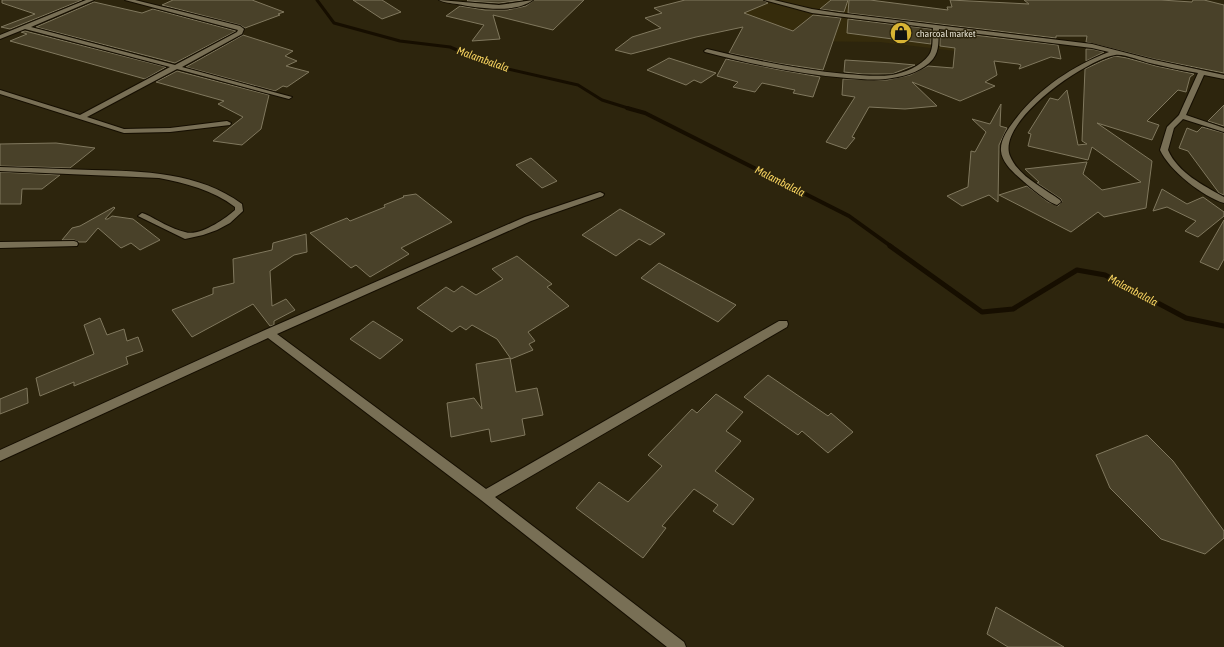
<svg xmlns="http://www.w3.org/2000/svg" width="1224" height="647" font-family="'Asap Condensed',sans-serif">
<style>
.built{fill:#362c0c}
.lines{fill:none;stroke-linecap:round;stroke-linejoin:round}
.stream-far2{stroke:#160e00;stroke-width:3}
.stream-far1{stroke:#160e00;stroke-width:4}
.stream{stroke:#160e00;stroke-width:5}
.building{fill:#494129;stroke:#80785e}
.street-casing{stroke:#150e00;stroke-width:2}
.street{fill:#786f55;fill-rule:evenodd}
.labels{text-anchor:middle;stroke-width:3;stroke-linejoin:round;paint-order:stroke}
.far-poi-label{font-size:10px;fill:#e2decf;stroke:#2d250d;text-anchor:start}
.far-water-label{font-size:11px;font-style:italic;fill:#fad661;stroke:#2d250d}
</style>
<rect width="100%" height="100%" fill="#2d250d"/>
<!-- built -->
<path class="built" d="M711,0H865L1035,25L1038,61L880,42L795,41L705,17Z"/>
<g class="lines">
<!-- stream-far2 -->
<path class="stream-far2" d="M317,0L334,23L400,41L450,47L495,66L578,85L602,100L631,109"/>
<!-- stream-far1 -->
<path class="stream-far1" d="M627,108L645,113L849,216L892,247"/>
<!-- stream -->
<path class="stream" d="M890,246L982,312L1013,309L1077,270L1105,275L1186,318L1224,326"/>
</g>
<!-- building -->
<path class="building" d="M2,0H82L10,29L1,27L35,14L2,3Z
M173,0H252L284,12L278,14L280,15L245,28L240,25L162,5Z
M353,0H382L401,12L382,19Z
M468,0H523L499,3L467,1Z
M534,0H584L553,30L493,15L500,39L472,41L484,25L446,16L460,6L485,10H507L526,6Z
M685,0H763L768,3L744,13L793,31L813,15L841,18L823,70L776,63L729,53L743,27L696,37L631,54L615,50L632,37L661,28L645,18L662,13L654,8Z
M831,0H848L844,12L820,9Z
M849,0H870L948,10L947,7H952L950,0L1029,4L1024,0H1161L1192,2L1193,0H1204L1224,5V73L1154,59L1086,42L1087,36H1056V38L848,13Z
M94,2L142,13L153,9L236,31L175,63L36,27Z
M848,19L931,29V44L847,33Z
M25,31L166,67L145,79L10,41L27,34L21,32Z
M940,31L1058,45L1061,59L1051,57L1019,69L1021,65L1018,64L994,61L997,75L985,82L995,86L960,101L912,82L937,106L905,109L869,107L852,137L855,138L846,149L826,142L855,97L842,95L843,79L887,80L910,75L928,66L953,68L955,48L940,46Z
M243,35L293,51L285,56L297,61L286,66L309,72L287,87L283,86L275,91L186,67Z
M1086,49H1092L1104,52L1086,61Z
M1115,56L1127,58L1156,66L1194,74L1190,77L1186,92L1178,90L1147,121L1159,125L1152,140L1097,123L1152,161L1146,208L1104,217L1098,212L1071,232L999,195L1027,186L1048,202L1058,206L1062,202L1061,199L1037,183L1039,182L1025,169L1087,162L1083,174L1102,190L1141,182L1092,147L1088,160L1028,146L1031,134L1028,133L1050,98L1058,100L1067,90L1078,145L1087,144L1082,141L1085,69L1102,61Z
M669,58L716,73L701,83L694,80L686,85L647,70Z
M726,59L775,69L820,77L813,97L793,93L795,90L762,83L755,92L733,87L738,82L717,76Z
M845,60L893,63L915,65L892,74H863L844,72Z
M177,71L269,95L261,129L242,145L213,141L243,117L218,104L224,101L156,82Z
M1001,104L1000,126L1007,128L999,145L998,202L989,195L962,206L947,196L968,187L971,151L975,152L986,132L972,119L990,124Z
M1224,105V126L1208,121Z
M1202,127L1224,133V195L1219,193L1188,151L1179,148L1187,128L1197,132Z
M56,143L95,148L70,168L0,166V144Z
M531,158L557,181L542,188L516,165Z
M0,172L60,175L42,189H22L21,204H0Z
M1162,189L1187,204L1203,197L1224,212V216L1198,237L1185,231L1196,221L1167,207L1153,211Z
M416,194L452,222L401,248L409,254L370,277L356,265L351,268L310,233L347,218L350,221L385,207L384,205L404,197L403,196Z
M114,207L115,208L105,219H108L112,216L133,219L160,240L140,250L131,243L121,248L98,228L86,242H79L74,240H62L72,228L80,226Z
M620,209L665,234L650,245L639,239L616,256L582,235Z
M1224,220V259L1218,270L1200,262Z
M306,234L307,252L294,255L270,271L272,306L286,299L295,310L274,321V325L270,326L253,304L192,337L172,310L213,294V288L234,283L233,259L272,250L273,243Z
M517,256L552,284L547,287L569,306L528,332L535,341L529,344L533,350L511,359L497,339L472,325L466,330L460,326L452,332L417,308L446,287L454,292L462,286L476,295L503,279L492,269Z
M659,263L736,305L718,322L641,278Z
M100,318L107,335L124,329L127,341L138,337L143,351L126,357L128,364L74,386V382L40,396L36,378L94,354L84,325Z
M373,321L403,340L380,359L350,339Z
M510,358L516,392L537,388L543,415L522,419L525,435L491,442L489,429L451,437L447,403L474,398L482,409L476,364Z
M768,375L828,416L831,413L853,432L828,453L802,431L798,435L744,397Z
M27,388L28,403L0,414V399Z
M716,394L743,412L726,431L741,441L715,471L754,499L733,525L713,511L718,505L694,489L662,526L666,528L643,558L576,508L599,482L628,502L662,466L648,455L692,409L697,413Z
M1147,435L1173,461L1224,531V538L1205,554L1161,539L1110,488L1096,455Z
M996,607L1064,647H1008L987,634Z"/>
<g class="lines">
<!-- street casing -->
<g class="street-casing">
<path id="street" d="M86,0H94L31,27L175,65L237,32L238,30L125,0H135L240,26L244,29L242,34L182,67L292,97L289,99L177,69L87,117L124,129L170,128L227,121L231,123L230,125L170,132L124,133L0,94V90L80,115L170,67L25,29L0,39V35Z
M439,0L499,5L533,0C515,14 478,8 457,4C451,3 444,3 439,0Z
M764,0H774L812,9L838,13L1092,44L1154,60L1224,75V79L1204,75L1186,115L1224,128V132L1183,119L1174,128L1168,150C1178,173 1203,185 1224,197V203C1203,197 1169,170 1160,150L1167,127L1179,115L1198,73C1182,70 1166,67 1150,63C1142,61 1122,53 1115,55C1085,60 996,122 1010,156C1018,176 1044,188 1060,200L1061,202L1057,205C1047,202 1030,187 1022,180C1014,173 1002,163 1001,151C1000,140 1008,129 1014,121C1039,88 1071,67 1109,52L1092,48L939,29C938,39 940,50 933,59C924,70 907,76 892,78C877,81 862,79 847,78C799,74 751,64 705,52L704,51L707,49C753,60 799,70 846,74C861,75 876,77 892,75C904,73 921,66 929,55C934,48 932,37 933,28L812,13Z
M0,167C31,168 61,169 92,170C143,171 199,172 242,204L243,211L230,223L217,230L203,235L185,239L138,216L142,213L145,214C158,220 171,229 185,232C199,237 225,219 235,210V207C213,190 185,183 159,178L0,171Z
M600,192L604,194L603,196L531,221L277,334L486,489L779,321H787L788,324L787,327L495,497L684,642L686,647H667L481,500L268,338L0,461V450L265,330L525,217Z
M74,241L77,242L78,244L77,246L0,248V242Z"/>
</g>
<!-- street -->
<use href="#street" class="street"/>
</g>
<!-- icons -->
<defs>
<g id="shop-disc" transform="scale(1.15)"><circle r="9.5" fill="#d8b434" stroke="#2d250d"/><path d="M-5-2.5h2.3a2.7 3.5 0 0 1 5.4 0H5L5.5 6h-11ZM-1.5-2.5h3a1.5 2.3 0 0 0-3 0Z" fill="#111"/></g>
</defs>
<g fill-rule="evenodd">
<use href="#shop-disc" x="901" y="33"/>
</g>
<g class="labels">
<!-- far-poi labels -->
<g class="far-poi-label">
<text x="916" y="37">charcoal market</text>
</g>
<!-- far-water labels -->
<g class="far-water-label">
<text transform="translate(483 59) rotate(20)" y="4">Malambalala</text>
<text transform="translate(780 181) rotate(27)" y="4">Malambalala</text>
<text transform="translate(1133 290) rotate(28)" y="4">Malambalala</text>
</g>
</g>
</svg>
